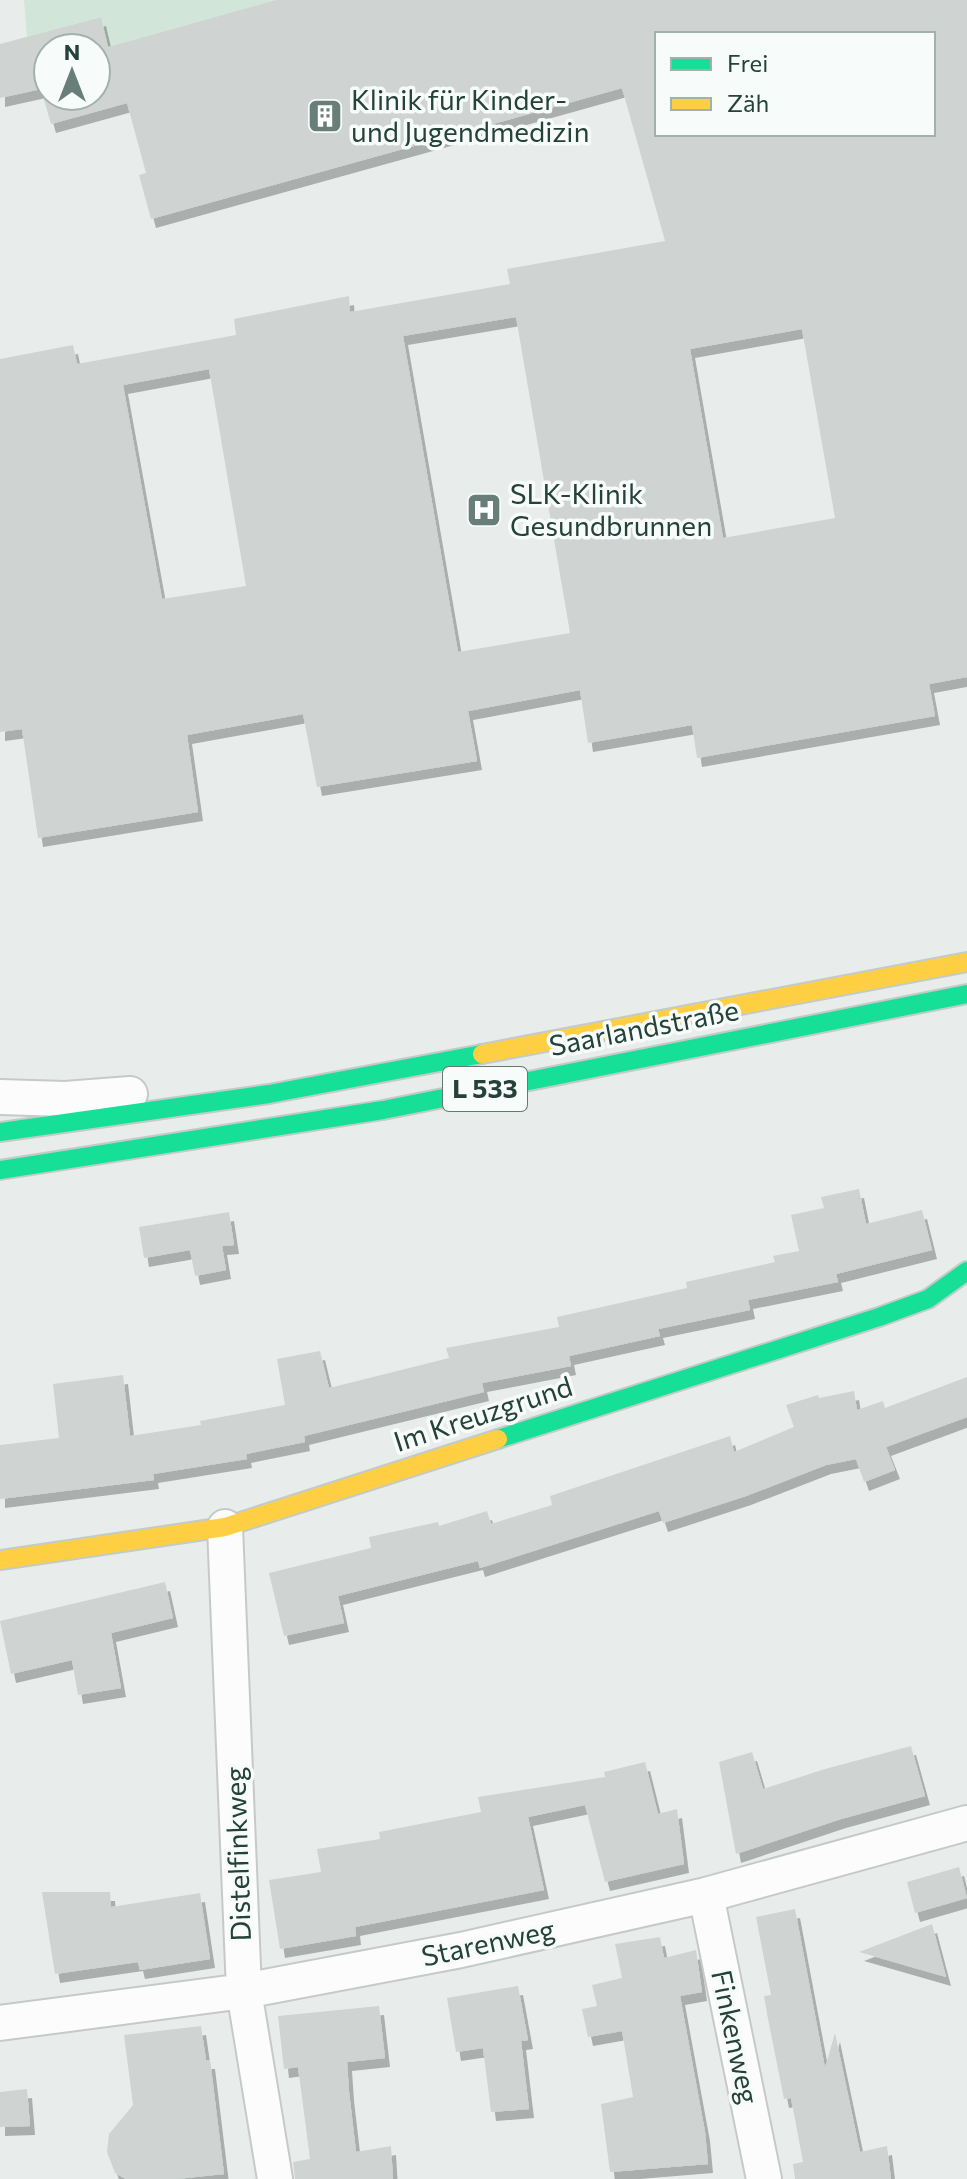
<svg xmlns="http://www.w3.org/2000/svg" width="967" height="2179" font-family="Commissioner,sans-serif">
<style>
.green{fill:#d1e6d8}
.building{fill:#cfd4d2;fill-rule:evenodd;filter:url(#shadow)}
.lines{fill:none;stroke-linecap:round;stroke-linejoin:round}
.street-casing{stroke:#c5cac8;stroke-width:38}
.fast-casing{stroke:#c3cbc8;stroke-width:22}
.slow-casing{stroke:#c3cbc8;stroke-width:22}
.street{stroke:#fcfcfc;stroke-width:34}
.fast{stroke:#16e098;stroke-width:18}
.slow{stroke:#ffcf43;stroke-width:18}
.labels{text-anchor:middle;stroke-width:7;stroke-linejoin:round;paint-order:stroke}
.shield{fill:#f7fbf9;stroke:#637a73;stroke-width:2}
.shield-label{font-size:26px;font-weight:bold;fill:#24423a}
.poi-label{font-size:28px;fill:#24423a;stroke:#f7fbf9;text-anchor:start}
.street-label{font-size:28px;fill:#24423a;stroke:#f7fbf9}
</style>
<defs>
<filter id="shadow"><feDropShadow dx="5" dy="9" stdDeviation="0" flood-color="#0004"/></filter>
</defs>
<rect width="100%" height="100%" fill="#e8edeb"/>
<!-- green -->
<path class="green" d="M24,0H276L108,47L100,17L27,37Z"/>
<!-- building -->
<path class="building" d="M276,0H967V677L929,684L935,716L697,758L692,725L588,743L580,690L468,711L477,761L317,787L303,714L187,735L198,812L38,838L22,729L0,732V359L73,345L77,364L236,335L234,319L349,296L350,312L510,284L507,269L665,241L622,88L151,219L139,175L146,173L127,103L51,124L41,89L0,98V44L101,17L108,47ZM657,34H933V134H657ZM48,48H96V96H48ZM516,317L570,633L458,652L403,336ZM802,329L835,518L723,538L690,349ZM209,369L246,586L162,599L123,385Z
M859,1189L866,1224L922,1210L932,1250L836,1274L838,1282L748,1300L750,1310L658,1329L660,1336L569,1356L571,1366L482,1383L484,1392L304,1436L305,1442L246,1454L247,1459L153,1474L154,1480L0,1499V1445L59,1438L53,1384L123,1375L130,1436L201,1425L200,1421L285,1405L277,1359L320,1351L329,1388L449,1358L446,1348L559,1327L557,1317L687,1288L686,1282L775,1262L773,1256L799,1251L791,1215L824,1208L821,1197Z
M229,1212L234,1245L222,1246L226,1270L195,1276L190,1250L144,1258L139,1227Z
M967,1377V1417L886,1447L895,1470L864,1482L856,1459L826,1465L746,1496L663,1523L659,1511L480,1568L478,1561L338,1596L344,1623L284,1636L269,1573L371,1548L369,1537L438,1522L439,1526L487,1511L491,1524L552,1505L550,1496L730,1436L734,1452L794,1427L786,1405L818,1395L819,1398L854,1391L857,1410L883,1401L885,1408Z
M165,1582L173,1618L111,1633L121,1688L78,1695L72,1660L11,1674L0,1621Z
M911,1746L925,1796L841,1819L736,1854L719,1762L752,1752L763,1789L825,1769Z
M645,1762L658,1814L677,1809L684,1864L605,1882L585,1805L528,1817L544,1890L355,1927L356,1936L280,1949L269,1880L321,1872L317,1849L380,1839L379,1832L481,1812L478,1797L605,1777L604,1772Z
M959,1867L967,1898L915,1913L907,1882Z
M42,1892H110L111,1907L200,1893L210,1959L140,1970L138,1962L55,1974Z
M795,1909L825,2068L835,2033L860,2152L887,2146L891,2179H795L793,2164L803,2162L791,2098L784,2099L768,2019L764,1996L771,1995L756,1917Z
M932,1924L946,1977L859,1952Z
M660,1937L664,1958L696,1950L702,1992L680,1996L705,2132L708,2164L610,2172L601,2104L633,2097L622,2031L588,2037L582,2009L597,2006L592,1985L622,1978L615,1944Z
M518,1986L528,2040L521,2041L529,2109L491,2112L483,2048L456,2052L447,1998Z
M379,2006L385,2058L347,2062L349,2092L356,2152L391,2146L393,2179H295L293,2162L310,2159L298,2067L284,2069L278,2016Z
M201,2026L206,2060H210L224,2174L176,2179H126L115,2173L107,2152L109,2134L133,2105L124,2035Z
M27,2089L30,2126L0,2127V2092Z"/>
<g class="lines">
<!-- street casing -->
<g class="street-casing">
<path id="street" d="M0,1097L65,1099L130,1094
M225,1527L244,1991L275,2179
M706,1895L764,2179
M0,2023L244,1991L461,1950L706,1895L967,1823"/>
</g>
<!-- fast casing -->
<g class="fast-casing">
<path id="fast" d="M0,1132L269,1094L482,1054
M0,1170L383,1110L967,994
M498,1439L879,1317L928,1299L967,1271"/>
</g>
<!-- slow casing -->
<g class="slow-casing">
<path id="slow" d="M482,1054L967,962
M0,1560L225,1527L498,1439"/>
</g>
<!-- street -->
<use href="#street" class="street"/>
<!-- fast -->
<use href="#fast" class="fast"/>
<!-- slow -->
<use href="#slow" class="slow"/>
</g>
<!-- icons -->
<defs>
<g id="building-square" transform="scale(1.8)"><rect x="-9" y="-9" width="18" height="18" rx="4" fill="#697e78" stroke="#f7fbf9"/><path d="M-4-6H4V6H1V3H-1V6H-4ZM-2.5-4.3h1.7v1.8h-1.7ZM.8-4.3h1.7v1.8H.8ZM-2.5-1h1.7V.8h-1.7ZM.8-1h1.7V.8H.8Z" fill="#fff"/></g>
<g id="hospital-square" transform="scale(1.8)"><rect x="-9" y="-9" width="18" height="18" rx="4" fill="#697e78" stroke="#f7fbf9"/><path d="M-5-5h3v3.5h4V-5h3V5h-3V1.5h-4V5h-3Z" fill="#fff"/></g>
</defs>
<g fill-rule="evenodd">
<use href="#building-square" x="325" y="116"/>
<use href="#hospital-square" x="484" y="510"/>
</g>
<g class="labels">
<!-- shield labels -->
<rect class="shield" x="443" y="1067" width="84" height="44" rx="6"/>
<g class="shield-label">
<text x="485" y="1098">L 533</text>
</g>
<!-- poi labels -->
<g class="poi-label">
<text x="351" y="110">Klinik für Kinder-<tspan x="351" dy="32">und Jugendmedizin</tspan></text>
<text x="510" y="504">SLK-Klinik<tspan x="510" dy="32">Gesundbrunnen</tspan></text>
</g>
<!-- street labels -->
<g class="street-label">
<text transform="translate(644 1028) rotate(-11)" y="10">Saarlandstraße</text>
<text transform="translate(483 1414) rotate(-18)" y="10">Im Kreuzgrund</text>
<text transform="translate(238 1854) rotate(-92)" y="10">Distelfinkweg</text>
<text transform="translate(488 1943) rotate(-12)" y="10">Starenweg</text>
<text transform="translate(735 2037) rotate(78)" y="10">Finkenweg</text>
</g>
</g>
<!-- legend -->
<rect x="655" y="32" width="280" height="104" fill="#f7fbf9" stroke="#a3b1ad" stroke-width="2"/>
<rect x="671" y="58" width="40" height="12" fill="#16e098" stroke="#a3b1ad" stroke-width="2"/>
<text x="727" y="72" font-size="24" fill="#24423a">Frei</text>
<rect x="671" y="98" width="40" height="12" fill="#ffcf43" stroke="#a3b1ad" stroke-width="2"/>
<text x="727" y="112" font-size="24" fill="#24423a">Zäh</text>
<!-- north arrow -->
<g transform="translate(72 72)"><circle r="38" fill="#f7fbf9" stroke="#a3b1ad" stroke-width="2"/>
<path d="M0-6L14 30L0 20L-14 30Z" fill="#697e78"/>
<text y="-12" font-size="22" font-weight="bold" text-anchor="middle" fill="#24423a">N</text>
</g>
</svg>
